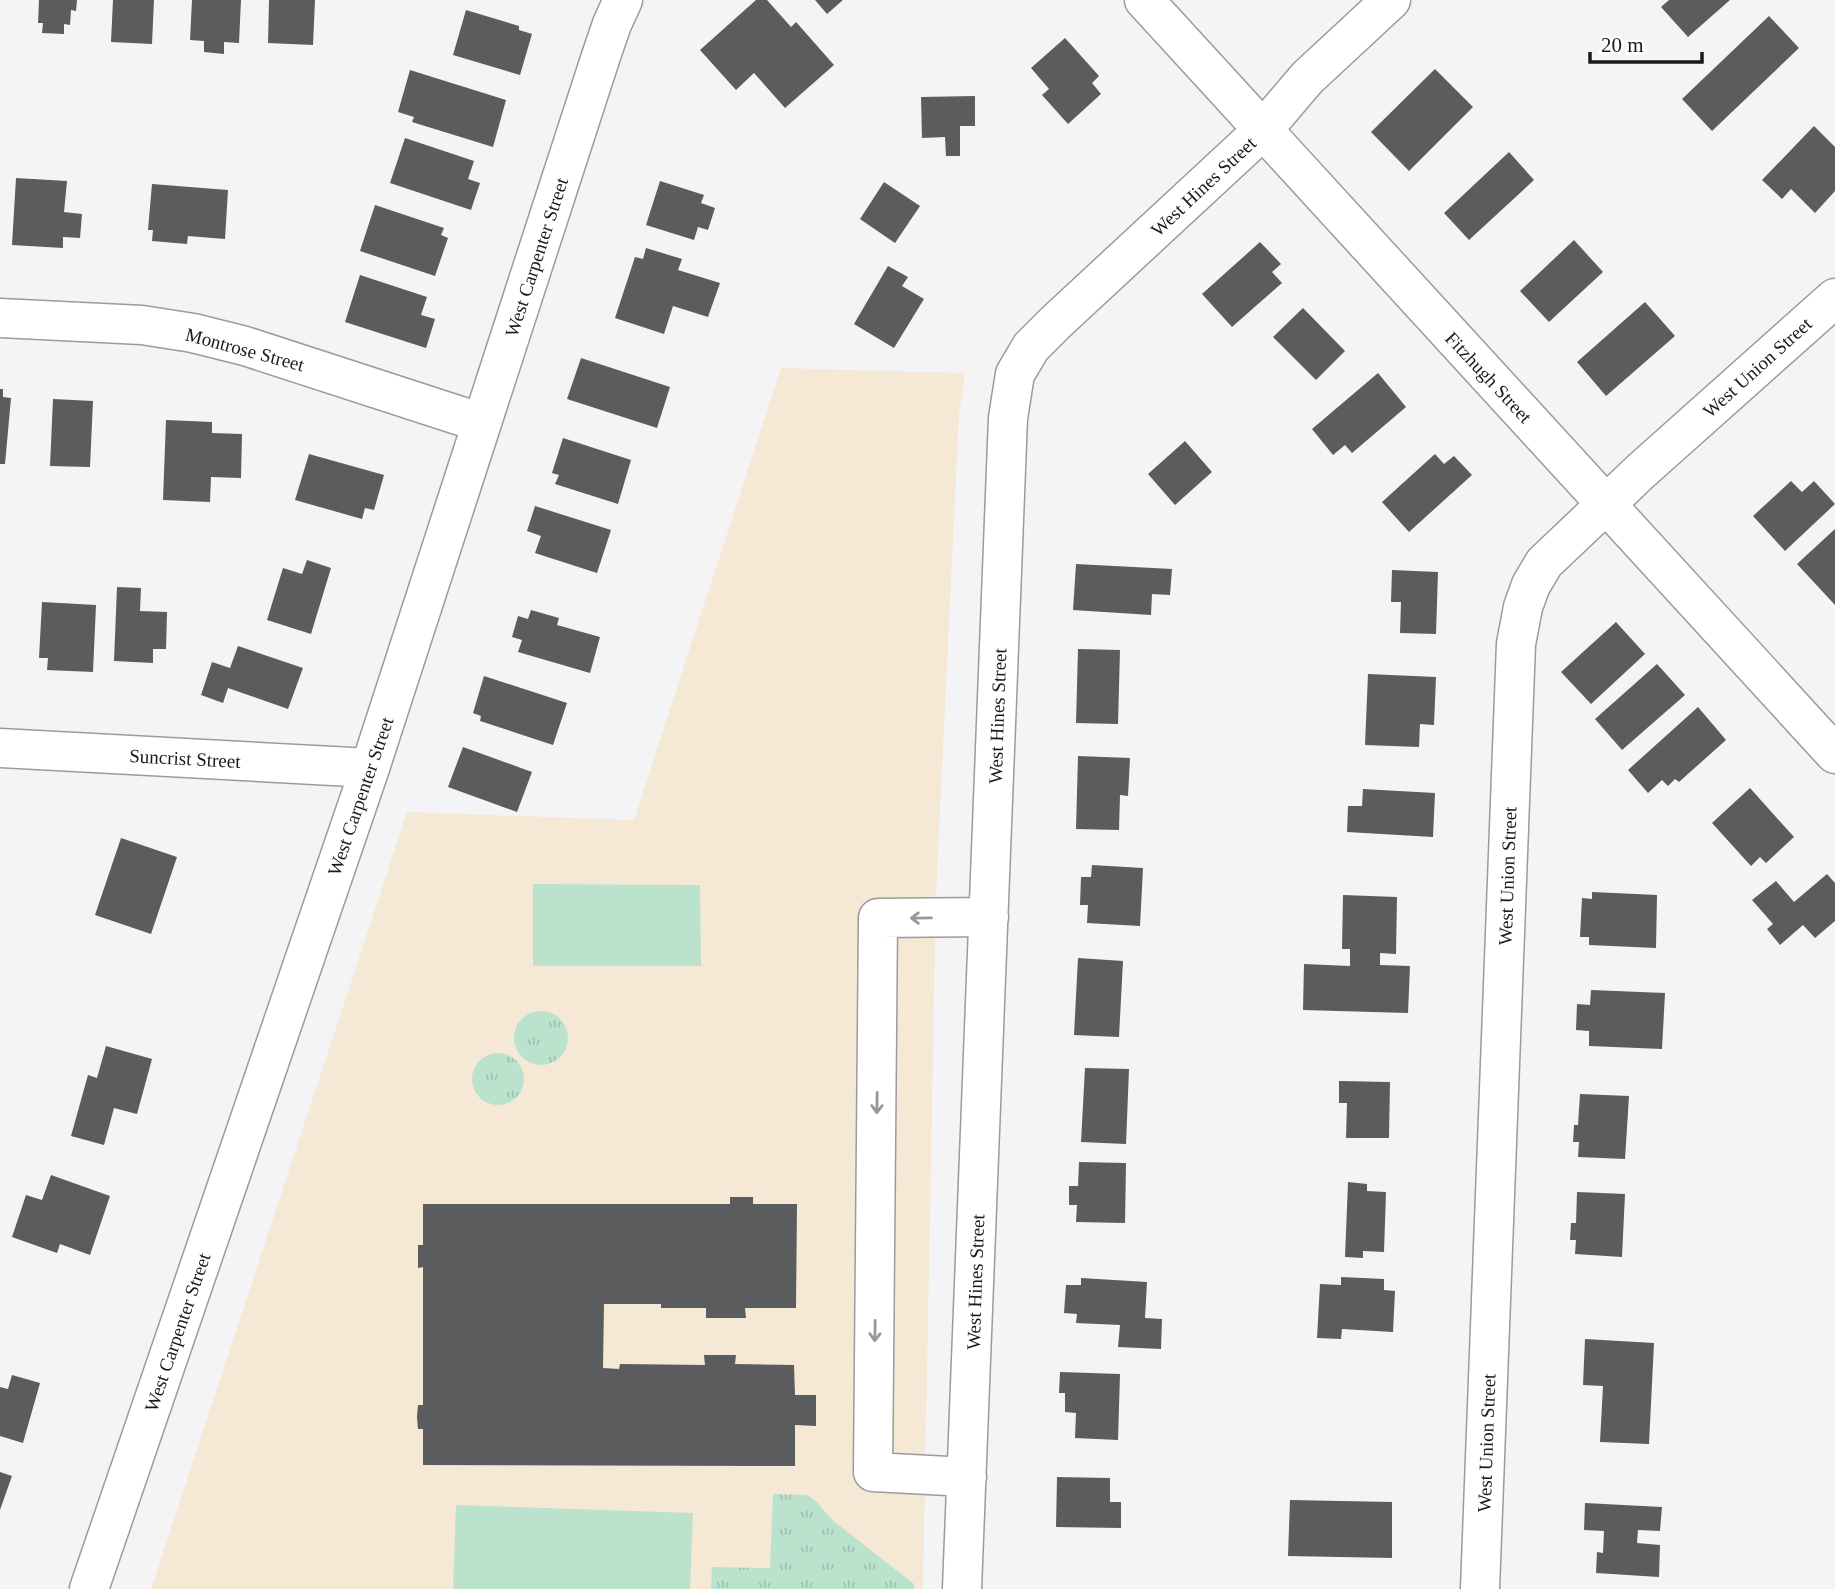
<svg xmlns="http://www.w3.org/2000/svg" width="1835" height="1589" font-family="'Times New Roman',serif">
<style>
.education{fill:#f5e9d5}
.grass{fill:#bae2cd}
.park{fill:url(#park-tufts)}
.building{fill:#5b5c5e}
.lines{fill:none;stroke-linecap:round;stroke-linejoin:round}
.minor-casing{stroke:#9a9b9d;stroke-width:41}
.minor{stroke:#fff;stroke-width:38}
.oneway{stroke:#989898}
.labels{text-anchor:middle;stroke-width:7;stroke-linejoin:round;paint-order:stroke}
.street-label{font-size:19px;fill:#1a1a1b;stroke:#fff}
</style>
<defs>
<pattern id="park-tufts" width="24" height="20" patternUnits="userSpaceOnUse" patternTransform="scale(1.75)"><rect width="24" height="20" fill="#bae2cd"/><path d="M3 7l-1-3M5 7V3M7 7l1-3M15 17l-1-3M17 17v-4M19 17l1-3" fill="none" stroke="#9fc1af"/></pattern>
</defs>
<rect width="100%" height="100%" fill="#f4f4f7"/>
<!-- education -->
<path class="education" d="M781,368L965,373L959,415L936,895L923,1589H151L407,812L634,820Z"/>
<!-- grass -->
<path class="grass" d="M533,884L700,885L701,966H533Z
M456,1505L693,1513L690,1589H453Z"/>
<!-- park -->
<path class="park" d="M514 1038a27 27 0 1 1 54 0a27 27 0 1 1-54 0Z
M472 1079a26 26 0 1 1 52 0a26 26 0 1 1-52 0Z
M773,1494L807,1495L816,1501L831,1519L914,1584V1589H711L712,1567L770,1568Z"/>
<!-- building -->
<path class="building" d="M39,0H77L76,11L71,10L70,25L64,24V34L42,33L43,23H38Z
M113,0H154L152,44L111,42Z
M192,0H241L239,43L224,42V54L204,52V41L190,40Z
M269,0H315L313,45L268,43Z
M756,0H767L791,27L796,22L834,65L785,108L754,73L736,90L700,50Z
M815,0H843L827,14Z
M1669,0H1730L1688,37L1661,7Z
M466,10L519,26V30L532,34L520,75L453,55Z
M1769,16L1799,48L1712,131L1682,99Z
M1065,38L1099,76L1092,83L1101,94L1068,124L1042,95L1049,89L1031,68Z
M1435,69L1473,107L1409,171L1371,132Z
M410,70L506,100L493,147L412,122L414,117L398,112Z
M975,96V126H960V156H946L945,137L922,138L921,97Z
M1814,126L1835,147V191L1815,213L1791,189L1782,199L1762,180Z
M405,138L474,161L468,179L480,183L471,210L390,183Z
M1509,152L1534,180L1469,240L1444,213Z
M16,178L67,181L64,212L82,214L80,238L63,237V248L12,245Z
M660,181L704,195L701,203L715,208L708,230L698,227L694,240L646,225Z
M884,182L920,206L895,243L860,219Z
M152,184L228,190L225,239L188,236L187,244L152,241L153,230H148Z
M375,205L444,228L441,235L448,238L435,276L360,251Z
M1574,240L1603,272L1549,322L1520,291Z
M1260,242L1281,264L1272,272L1282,283L1232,327L1202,294Z
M646,248L682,259L678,270L720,283L708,317L673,306L664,334L615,318L635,257L643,259Z
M888,266L908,277L902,286L924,299L894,348L854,324Z
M360,275L427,297L421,315L435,319L426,348L345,322Z
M1645,302L1675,336L1606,396L1577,362Z
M1303,308L1345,351L1316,380L1273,337Z
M581,358L670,387L657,428L567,399Z
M1378,373L1406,407L1352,453L1345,445L1333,455L1312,429Z
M0,389H3V397L11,398L5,464H0Z
M53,399L93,401L90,467L50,466Z
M166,420L212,422V433L242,434L241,478L211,477L210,502L163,500Z
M563,438L631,460L618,504L555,484L559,475L552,473Z
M1185,441L1212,472L1175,505L1148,474Z
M309,454L384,475L374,510L365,508L362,519L295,500Z
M1435,454L1444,464L1454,456L1472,475L1409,532L1382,502Z
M1791,481L1802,492L1814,481L1835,504L1785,551L1753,516Z
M535,506L611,530L597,573L535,553L541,536L527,531Z
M1835,529V605L1797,564Z
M307,560L331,568L311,634L267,620L283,568L302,574Z
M1076,564L1172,569L1170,595L1152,594L1151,615L1073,610Z
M1392,570L1438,572L1436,634L1400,633L1401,602H1391Z
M117,587L141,588L140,611L167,612L166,649H153V663L114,661Z
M42,602L96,605L93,672L47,670L48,658H39Z
M531,610L559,618L557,625L600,637L590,673L518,652L522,640L512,637L518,616L528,619Z
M1616,622L1645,654L1591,704L1561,672Z
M238,646L303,668L288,709L228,688L223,703L201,695L212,662L230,668Z
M1078,649L1120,650L1118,724L1076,723Z
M1657,664L1685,695L1622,750L1595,719Z
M1368,674L1436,677L1434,725L1420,724L1419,747L1365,745Z
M484,676L567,703L553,745L480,721L481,716L473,713Z
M1698,707L1726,740L1679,782L1675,779L1668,786L1662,780L1648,793L1628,770Z
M463,747L532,772L517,812L448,787Z
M1078,756L1130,758L1128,796L1120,795L1119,830L1076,829Z
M1750,788L1794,837L1766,863L1760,857L1751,866L1712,823Z
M1363,789L1435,793L1433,837L1347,832L1348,806H1362Z
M121,838L177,857L151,934L95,915Z
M1092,865L1143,868L1140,926L1087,923L1088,905H1080L1081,877H1091Z
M1827,874L1835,883V921L1815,938L1803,925L1780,945L1767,929L1773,924L1752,900L1776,881L1794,902Z
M1592,892L1657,895L1656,948L1589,945V937H1580L1582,898L1592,899Z
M1343,895L1397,897L1396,954L1380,953V965L1410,966L1408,1013L1303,1010L1304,964L1350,966V949H1342Z
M1078,958L1123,961L1119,1037L1074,1035Z
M1591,990L1665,993L1662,1049L1589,1046V1031L1576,1030L1577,1004L1590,1005Z
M106,1046L152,1059L137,1114L114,1108L104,1145L71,1136L88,1075L97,1078Z
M1085,1068L1129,1069L1126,1144L1081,1142Z
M1339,1081L1390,1082L1389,1138H1346L1347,1103H1339Z
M1580,1094L1629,1096L1625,1159L1578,1157L1579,1142H1573L1574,1125H1578Z
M1079,1162L1126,1163L1125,1223L1076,1222L1077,1205H1069V1186H1078Z
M51,1175L110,1196L90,1255L60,1244L57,1253L12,1237L26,1195L42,1200Z
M1348,1182L1367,1184V1191L1386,1192L1384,1252L1363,1251V1258L1345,1257Z
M1577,1192L1625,1194L1622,1257L1575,1254L1576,1240H1570L1571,1223H1576Z
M730,1197H753V1204H797L796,1308H745L746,1318H706V1308H661V1304H604L603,1368L619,1369L620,1364L705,1365L704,1355H736L735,1364L794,1365L795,1395H816V1426L795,1425V1466L423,1465V1429H418L417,1417L418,1405H423V1267L418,1268V1245H423V1204H730Z
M1341,1277L1384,1279V1290L1395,1291L1393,1332L1342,1329L1341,1339L1317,1338L1320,1284L1341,1285Z
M1081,1278L1147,1282L1145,1318L1162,1319L1161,1349L1118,1347L1120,1325L1076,1323L1077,1314L1064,1313L1066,1285H1081Z
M1585,1339L1654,1343L1649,1444L1600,1442L1603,1386L1583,1385Z
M1060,1372L1120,1374L1118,1440L1075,1438L1076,1413L1065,1412V1393H1059Z
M12,1375L40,1383L23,1443L0,1436V1387L8,1389Z
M0,1472L12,1476L0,1510Z
M1057,1477L1110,1478V1502H1121V1528L1056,1527Z
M1290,1500L1392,1502V1558L1288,1556Z
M1585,1503L1662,1507L1660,1531L1638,1530L1637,1543L1660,1545L1659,1577L1596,1573L1597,1552L1603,1553L1604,1531L1584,1530Z"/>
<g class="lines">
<!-- minor casing -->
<g class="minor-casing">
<path id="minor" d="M1144,0L1835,754
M0,318L142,325L193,333L245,346L482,423
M0,748L370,768
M967,1477L873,1472L878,918L989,917
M89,1589L370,768L601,56L612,24L623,0
M962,1589L1008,418L1015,374L1031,347L1055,323L1262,131L1307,78L1391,0
M1480,1589L1516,644L1523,607L1531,585L1544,563L1641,471L1835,298"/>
</g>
<!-- minor -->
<use href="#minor" class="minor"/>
</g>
<!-- one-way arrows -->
<defs><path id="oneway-shaft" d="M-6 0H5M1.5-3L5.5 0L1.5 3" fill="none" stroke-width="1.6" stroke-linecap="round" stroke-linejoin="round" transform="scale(1.75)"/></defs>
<g class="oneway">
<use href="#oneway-shaft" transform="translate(921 918) rotate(179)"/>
<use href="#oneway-shaft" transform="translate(877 1103) rotate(91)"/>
<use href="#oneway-shaft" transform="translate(875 1331) rotate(91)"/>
</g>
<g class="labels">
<!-- street labels -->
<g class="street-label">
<text transform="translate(1203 186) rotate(-43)" y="7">West Hines Street</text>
<text transform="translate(536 257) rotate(-72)" y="7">West Carpenter Street</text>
<text transform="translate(245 349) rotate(15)" y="7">Montrose Street</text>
<text transform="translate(1757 367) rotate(-42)" y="7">West Union Street</text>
<text transform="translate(1489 377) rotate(47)" y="7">Fitzhugh Street</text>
<text transform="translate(997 716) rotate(-88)" y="7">West Hines Street</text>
<text transform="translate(185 758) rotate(3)" y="7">Suncrist Street</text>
<text transform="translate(360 796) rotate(-71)" y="7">West Carpenter Street</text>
<text transform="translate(1507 876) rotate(-88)" y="7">West Union Street</text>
<text transform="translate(975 1282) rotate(-88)" y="7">West Hines Street</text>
<text transform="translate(177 1332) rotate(-71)" y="7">West Carpenter Street</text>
<text transform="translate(1486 1443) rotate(-88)" y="7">West Union Street</text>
</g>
</g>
<!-- scale -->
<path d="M1590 52v10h112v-10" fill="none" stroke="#1a1a1b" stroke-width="3.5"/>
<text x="1601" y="52" font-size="21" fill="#1a1a1b" stroke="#ffffff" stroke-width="5" paint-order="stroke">20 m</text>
</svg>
